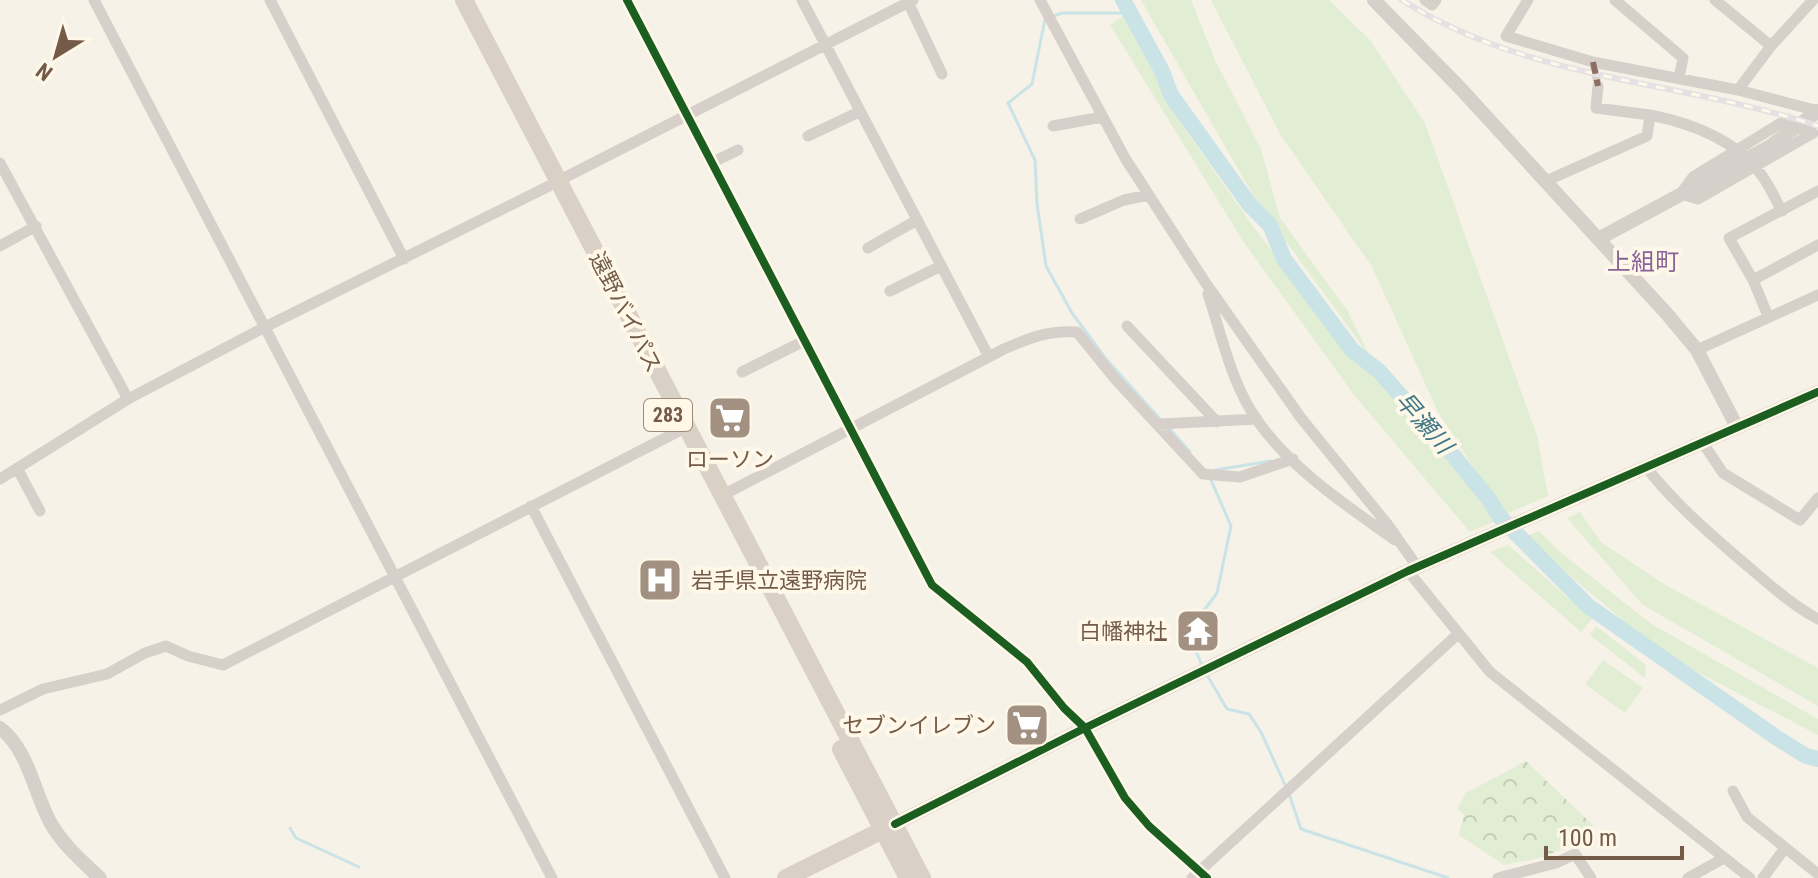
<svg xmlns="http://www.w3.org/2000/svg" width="1818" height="878" font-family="'Roboto Condensed','Noto Sans JP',sans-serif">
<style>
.grass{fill:#e1eed3}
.forest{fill:url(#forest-crowns)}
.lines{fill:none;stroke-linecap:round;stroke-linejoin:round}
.stream{stroke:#cae3e7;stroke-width:3}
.river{stroke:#cae3e7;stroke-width:16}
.pedestrian{stroke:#d7d0ca;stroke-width:8}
.minor{stroke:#d7d0ca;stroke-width:11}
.tertiary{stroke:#d7d0ca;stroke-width:14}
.trunk{stroke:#dad1c6;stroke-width:18}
.rail-casing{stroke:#e4e1e4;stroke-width:6}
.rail{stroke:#fff8e9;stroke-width:3;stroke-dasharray:9;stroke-linecap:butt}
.quiet{stroke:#8d6e63;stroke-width:6;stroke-dasharray:12 6;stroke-linecap:butt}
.cycleway-casing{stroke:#fff8e9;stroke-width:13}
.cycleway{stroke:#1b5e20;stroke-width:8}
.labels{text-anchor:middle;stroke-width:8;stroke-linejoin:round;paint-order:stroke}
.shield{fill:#fff8e9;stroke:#9e8a78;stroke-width:2}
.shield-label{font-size:20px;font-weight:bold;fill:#745b48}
.street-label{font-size:22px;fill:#745b48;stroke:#fff8e9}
.poi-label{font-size:22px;fill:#745b48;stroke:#fff8e9;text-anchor:end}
.neighbourhood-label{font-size:24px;fill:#896498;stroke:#fff8e9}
.water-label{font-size:24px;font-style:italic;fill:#417988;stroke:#fff8e9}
</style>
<defs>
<pattern id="forest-crowns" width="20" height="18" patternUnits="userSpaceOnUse" patternTransform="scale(2)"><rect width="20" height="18" fill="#e1eed3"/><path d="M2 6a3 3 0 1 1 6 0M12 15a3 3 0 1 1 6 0" fill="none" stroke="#c4ceb7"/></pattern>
</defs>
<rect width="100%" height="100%" fill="#f6f2e8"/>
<!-- grass -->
<path class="grass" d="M1141,0H1191L1215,60L1261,149L1280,218L1347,310L1369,355L1257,202Z
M1211,0H1329L1370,40L1425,123L1537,436L1548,496L1504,515L1438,412L1372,267L1280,134Z
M1123,16L1186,131L1255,229L1351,352L1445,451L1498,520L1470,532L1354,395L1243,241L1110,25Z
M1580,512L1601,542L1664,584L1818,668V706L1643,605L1567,518Z
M1539,531L1559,551L1650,623L1818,719V735L1663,654L1524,537Z
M1508,545L1592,619L1581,632L1490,552Z
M1596,626L1646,665L1645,678L1590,635Z
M1603,660L1643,688L1625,713L1585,684Z"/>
<!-- forest -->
<path class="forest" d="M1526,761L1593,825L1589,838L1543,857L1504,865L1459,835L1464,814L1457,809L1466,793Z"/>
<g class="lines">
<!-- stream -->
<path class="stream" d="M1130,13H1062L1045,19L1032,84L1008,103L1035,160L1037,204L1046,266L1072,313L1106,359L1160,419
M1168,427L1190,452
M1215,470L1271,461
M1202,665L1189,636V623L1205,609L1217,593L1231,526L1211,480
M1207,675L1227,709L1249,714L1261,732L1286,787
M1289,794L1301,829L1448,878
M290,828L296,838L359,867"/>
<!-- river -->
<path class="river" d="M1123,0L1162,71L1171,95L1249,204L1270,225L1284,259L1352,350L1379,371L1448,449L1488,498L1499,516L1588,606L1777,738L1806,756L1818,759"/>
<!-- pedestrian -->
<path class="pedestrian" d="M1593,62L1598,86"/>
<!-- minor -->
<path class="minor" d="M94,0L552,878
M270,0L404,259
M627,0L932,585L1027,662L1064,708L1085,728L1125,798L1149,826L1207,878
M802,0L989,357
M1040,0L1125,158L1205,282L1301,418L1388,525L1418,568
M1425,0L1432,5L1436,0
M1528,0L1506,36L1593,62L1738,90L1818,111
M1615,0L1683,58L1679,78
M1715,0L1771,46
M908,2L942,74
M1738,90L1771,46L1813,0
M1650,115C1691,123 1734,139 1760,173C1769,184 1775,199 1782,211
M1053,126L1102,117
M808,136L859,112
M0,163L128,399
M711,163L738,150
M558,181L913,0
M1546,181L1647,136L1650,115L1596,108L1598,86
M1681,194L1698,199L1813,133L1781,123L1693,177L1682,192
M1080,219L1124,200L1149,195
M0,246L36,226
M868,248L917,220
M1753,280L1818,245
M890,291L941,266
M1208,294C1222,336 1231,383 1257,420C1290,468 1347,506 1395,540
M1768,316L1753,280L1729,238L1818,191
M1127,326L1217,422
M1697,350L1818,295
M742,372L804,341
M1159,424L1257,419
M1703,443L1723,473L1800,520L1818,498
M1646,467C1674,503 1709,533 1744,563C1768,583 1790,604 1818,619
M17,468L40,511
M0,479L128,399L263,328L549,186
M721,496L1004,349C1029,338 1049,330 1077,332L1116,380L1203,474L1240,477L1293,459
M531,506L725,878
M1408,571L1490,672L1750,878
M0,710L43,689L107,674L145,653L166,646L188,656L223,665L677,432
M1733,791L1747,817L1818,874
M1192,878L1458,634
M1498,878L1556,863L1575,854L1591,878
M1688,878L1724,858
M1763,878L1785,848"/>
<!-- tertiary -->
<path class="tertiary" d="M1374,0L1461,89L1667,314L1697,350L1737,427
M1600,238L1769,147L1818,111
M0,728C28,749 34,792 50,822C63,845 81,860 100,878
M895,824L1085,728L1408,571L1818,392"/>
<!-- trunk -->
<path class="trunk" d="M464,0L922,878
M841,749L908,878
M786,878L891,826"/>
<!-- rail casing -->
<g class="rail-casing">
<path id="rail" d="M1402,0C1528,81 1680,80 1818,126"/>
</g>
<!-- rail -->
<use href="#rail" class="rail"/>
<!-- quiet -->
<path class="quiet" d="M1593,62L1598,86"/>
<!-- cycleway casing -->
<g class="cycleway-casing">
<path id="cycleway" d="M627,0L932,585L1027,662L1064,708L1085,728L1125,798L1149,826L1207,878
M895,824L1085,728L1408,571L1818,392"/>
</g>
<!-- cycleway -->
<use href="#cycleway" class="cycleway"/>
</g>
<!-- icons -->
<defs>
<g id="supermarket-square" transform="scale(2.3)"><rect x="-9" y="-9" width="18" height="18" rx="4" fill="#a29080" stroke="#fff8e9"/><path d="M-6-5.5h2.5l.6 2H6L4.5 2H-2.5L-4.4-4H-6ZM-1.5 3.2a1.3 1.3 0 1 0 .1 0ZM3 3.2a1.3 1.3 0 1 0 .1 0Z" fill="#fff"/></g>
<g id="hospital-square" transform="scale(2.3)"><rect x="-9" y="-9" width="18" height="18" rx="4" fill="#a29080" stroke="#fff8e9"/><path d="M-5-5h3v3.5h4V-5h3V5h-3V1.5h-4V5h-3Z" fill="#fff"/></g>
<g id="temple-square" transform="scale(2.3)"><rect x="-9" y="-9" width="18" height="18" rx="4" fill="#a29080" stroke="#fff8e9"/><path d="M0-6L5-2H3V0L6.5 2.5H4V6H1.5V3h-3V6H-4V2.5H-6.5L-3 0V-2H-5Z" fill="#fff"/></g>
</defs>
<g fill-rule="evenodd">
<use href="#supermarket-square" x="730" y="418"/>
<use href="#hospital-square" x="660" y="580"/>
<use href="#temple-square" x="1198" y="631"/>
<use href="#supermarket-square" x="1027" y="725"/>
</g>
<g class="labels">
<!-- shield labels -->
<rect class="shield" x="644" y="399" width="48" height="32" rx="6"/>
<g class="shield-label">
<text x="668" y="422">283</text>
</g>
<!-- street labels -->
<g class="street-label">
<text transform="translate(626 312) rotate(63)" y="8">遠野バイパス</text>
</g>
<!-- poi labels -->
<g class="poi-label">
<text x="730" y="467" text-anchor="middle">ローソン</text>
<text x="691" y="588" text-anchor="start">岩手県立遠野病院</text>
<text x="1167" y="639">白幡神社</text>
<text x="996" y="733">セブンイレブン</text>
</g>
<!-- neighbourhood labels -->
<g class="neighbourhood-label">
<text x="1643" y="270">上組町</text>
</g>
<!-- water labels -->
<g class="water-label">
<text transform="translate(1424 423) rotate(49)" y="8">早瀬川</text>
</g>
</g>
<!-- north arrow -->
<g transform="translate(56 56) rotate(217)" stroke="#fff8e9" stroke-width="6" paint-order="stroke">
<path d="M0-6L14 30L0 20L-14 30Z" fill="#745b48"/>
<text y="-12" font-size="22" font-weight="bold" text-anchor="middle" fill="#745b48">N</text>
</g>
<!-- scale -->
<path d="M1546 846v12h136v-12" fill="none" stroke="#745b48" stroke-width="4"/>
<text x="1558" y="846" font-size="24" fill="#745b48" stroke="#fff8e9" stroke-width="6" paint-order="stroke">100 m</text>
</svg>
